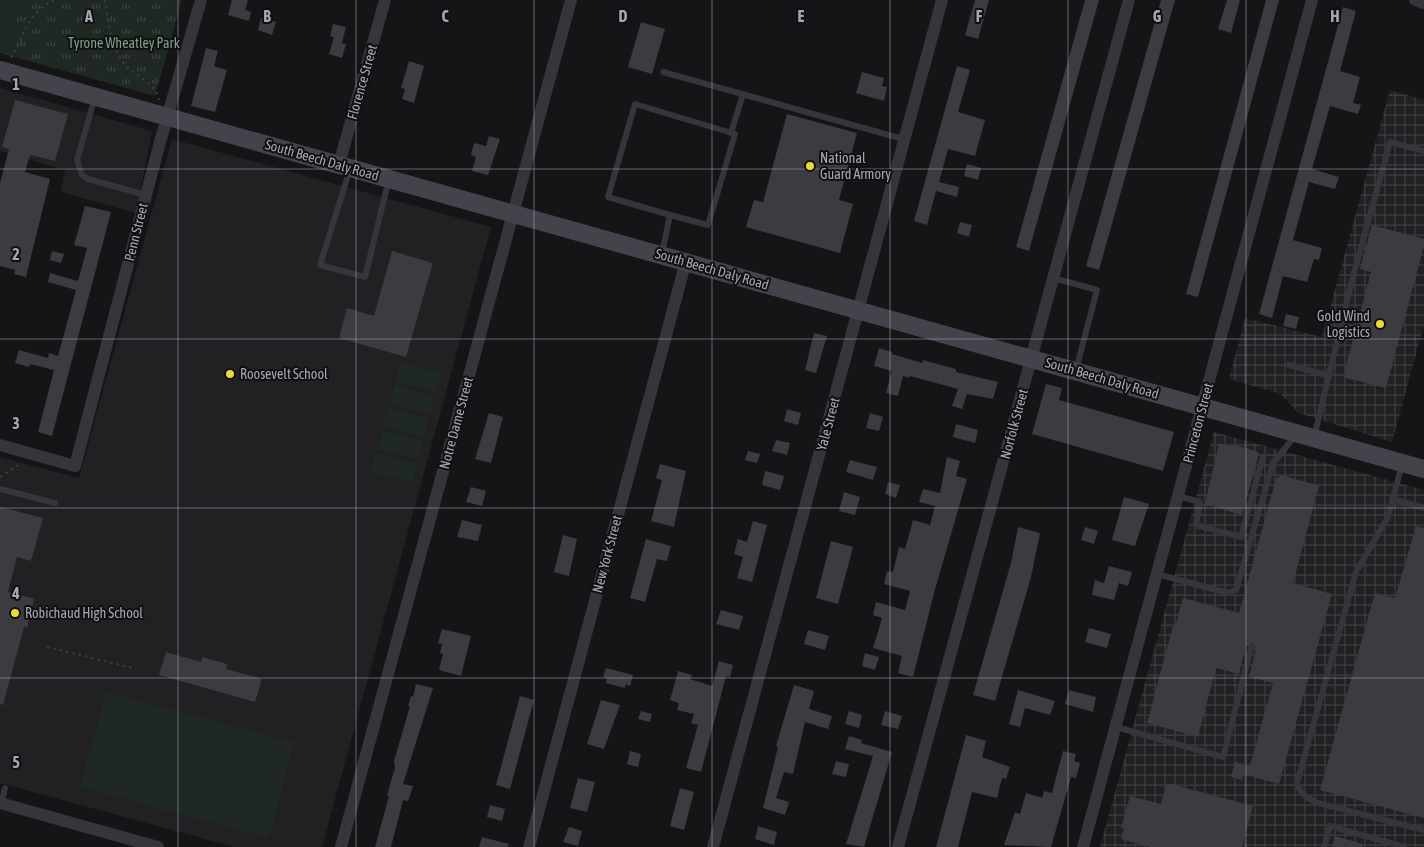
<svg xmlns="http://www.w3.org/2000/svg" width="1424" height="847" font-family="'Asap Condensed',sans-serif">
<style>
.built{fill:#212023}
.industrial{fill:url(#industrial-grid)}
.grass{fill:url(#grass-tufts)}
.garden{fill:#202823}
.building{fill:#3c3b40}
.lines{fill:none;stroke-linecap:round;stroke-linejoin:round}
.path{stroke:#3b3c42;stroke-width:2;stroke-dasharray:2.5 4;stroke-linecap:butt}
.lane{stroke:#36353b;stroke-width:6}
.street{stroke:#36353b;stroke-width:12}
.secondary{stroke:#43434b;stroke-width:18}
.grid{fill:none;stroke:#a6a7b6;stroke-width:1;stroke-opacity:0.55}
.poi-dot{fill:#ebda37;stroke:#100f11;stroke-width:2}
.labels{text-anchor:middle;stroke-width:4;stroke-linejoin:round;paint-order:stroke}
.park-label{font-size:14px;fill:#7ea088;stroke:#100f11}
.street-label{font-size:14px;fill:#a6a7b6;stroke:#100f11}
.poi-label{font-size:14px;fill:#a6a7b6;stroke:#100f11;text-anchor:start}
.grid-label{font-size:16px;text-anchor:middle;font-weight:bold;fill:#a6a7b6;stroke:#100f11;stroke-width:4;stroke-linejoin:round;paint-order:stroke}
</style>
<defs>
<pattern id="industrial-grid" width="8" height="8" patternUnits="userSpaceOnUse" patternTransform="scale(1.25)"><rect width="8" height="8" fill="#212023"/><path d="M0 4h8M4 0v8" fill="none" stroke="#3e3e41"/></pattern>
<pattern id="grass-tufts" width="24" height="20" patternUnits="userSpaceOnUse" patternTransform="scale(1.25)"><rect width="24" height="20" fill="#202823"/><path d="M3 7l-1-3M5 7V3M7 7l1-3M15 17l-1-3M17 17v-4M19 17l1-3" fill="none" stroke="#3d4441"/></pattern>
</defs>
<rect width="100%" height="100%" fill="#151416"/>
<!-- built -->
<path class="built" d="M0,88L152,131L136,213L61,192L65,170L0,151Z
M172,139L491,227L322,847H234L0,783V457L79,478Z"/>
<!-- industrial -->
<path class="industrial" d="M1390,90L1424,100V325L1392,442L1298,413L1281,394L1229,379L1245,318L1322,337Z
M1214,432L1424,490V847H1100Z"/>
<!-- grass -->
<path class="grass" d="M0,0H182L155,96L0,53Z"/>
<!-- garden -->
<path class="garden" d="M0,0H22L10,42L0,40Z
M401,362L442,373L436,392L395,381Z
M395,385L435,396L430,414L389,403Z
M388,407L429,419L424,437L383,426Z
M383,430L423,441L418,460L377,449Z
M376,453L417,464L412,483L371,472Z
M106,692L294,742L269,838L80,787Z"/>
<!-- building -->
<path class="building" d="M232,0H248L245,10L251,12L249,21L228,15Z
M975,0H989L978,39L965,35Z
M1085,0H1099L1029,251L1016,247Z
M1161,0H1175L1099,270L1086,266Z
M1227,0H1240L1231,33L1218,29Z
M1266,0H1279L1198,297L1186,294Z
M1343,7L1356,11L1340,71L1360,77L1353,103L1361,105L1358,114L1330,106L1312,169L1339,177L1335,189L1309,182L1293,240L1322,248L1319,260L1314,259L1307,282L1283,276L1272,318L1259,314Z
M261,18L276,22L272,35L258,30Z
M641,22L665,29L652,74L628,67Z
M333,24L346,27L342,43L346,44L342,58L329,54L334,37L330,36Z
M206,48L218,51L214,66L227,70L215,112L191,106Z
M409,61L424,66L414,103L402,99L405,89L401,88Z
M957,66L970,70L958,112L985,120L975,156L948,149L939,182L959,187L957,197L936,191L927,225L914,221Z
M862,72L884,78L882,86L887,87L884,101L856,93Z
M15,100L68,114L55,161L30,155L25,172L50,179L26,277L14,274L15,270L0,266V183L9,149L2,147Z
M787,114L857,133L839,200L853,204L840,253L746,227L754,200L763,202Z
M489,136L500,139L488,175L472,171L476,157L471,155L474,143L486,146Z
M967,164L981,168L978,180L964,176Z
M85,206L111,212L52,436L38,432L54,370L30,364L29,367L15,363L19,350L48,358L49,353L58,356L76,290L48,282L50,273L78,281L87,248L74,245Z
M960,222L972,225L969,237L957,233Z
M1372,225L1424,239V246L1386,388L1343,377L1371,272L1360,269Z
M52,251L64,254L61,263L50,260Z
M392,251L433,263L406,357L339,338L347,308L374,316Z
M1286,314L1299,317L1296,329L1283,326Z
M814,333L827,336L816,373L805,370Z
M879,348L892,352V354L922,363L923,360L956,369V372L998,382L993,399L967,394L962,409L952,406L958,389L910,376L909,378L903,376L898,396L886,393L892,371L874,366Z
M1046,384L1062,388L1059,400L1174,432L1163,471L1032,434Z
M787,409L801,413L798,425L784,421Z
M489,413L503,417L491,463L475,459Z
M870,413L883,417L879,431L866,428Z
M956,424L978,430L975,443L953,437Z
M776,440L790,443L787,455L772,451Z
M1219,443L1230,446L1231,444L1256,451L1259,454L1242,515L1205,504Z
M748,451L760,454L757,463L745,460Z
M947,457L960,461L956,476L967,479L934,593L913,677L898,673L902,656L873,648L882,618L873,615L876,602L905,610L910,591L884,584L887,571L893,572L899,547L905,549L913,520L930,525L935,506L919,502L923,489L940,493Z
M850,460L877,467L873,480L846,472Z
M660,464L686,471L674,527L651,521L662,480L656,478Z
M765,471L784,476L780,490L762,485Z
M1282,475L1319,486L1293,583L1332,594L1279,784L1243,774L1242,780L1231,777L1235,762L1250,766L1273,683L1249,677L1256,649L1253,643L1246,646L1239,674L1216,668L1198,737L1147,723L1173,626L1175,627L1183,598L1239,613L1276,479Z
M888,482L900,485L896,498L885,494Z
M471,487L486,491L482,506L466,502Z
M844,492L860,497L855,515L839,511Z
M1124,497L1149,504L1135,546L1112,540Z
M0,507L43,518L31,561L17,557L8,592L34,599L27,628L24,627L3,705L0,704Z
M462,520L482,525L478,541L457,537Z
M753,521L767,525L752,582L737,578L743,557L734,554L738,539L747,542Z
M1416,526L1424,528V818L1320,790L1375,593L1395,598Z
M1018,527L1040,533L1031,577L995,701L973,695L1011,563Z
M1085,527L1098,531L1094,544L1081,540Z
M563,535L577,539L569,576L554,572Z
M646,539L671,546L667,561L657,559L645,602L630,598Z
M831,541L853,547L838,604L816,598Z
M1109,566L1132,572L1128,586L1119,583L1114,600L1092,595L1095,580L1104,583Z
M721,610L743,616L739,630L716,624Z
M1089,628L1111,634L1107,648L1085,642Z
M442,629L471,636L461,676L439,670L443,654L440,653L442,644L438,643Z
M808,630L829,636L825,650L804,644Z
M166,652L201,662L202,657L227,664L226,669L262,679L255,702L159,675Z
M865,653L879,657L875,670L862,666Z
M719,661L733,665L730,677L726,676L701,772L686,768L698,725L691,723L694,714L677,710L679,703L670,700L678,671L692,675L690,679L712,686Z
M606,668L633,675L630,686L626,684L625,688L606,683L607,678L603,677Z
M416,684L433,688L403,784L413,786L408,801L403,800L391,847H375L389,796L387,795L395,768L394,761L410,706H408L411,696L413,697Z
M794,685L814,691L809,709L832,716L828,729L805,722L793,774L784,772L776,798L789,802L785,815L763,808L778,747L776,746Z
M1018,690L1055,701L1050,715L1025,708L1020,727L1009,724Z
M1069,690L1096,697L1093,712L1065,704Z
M520,696L534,700L510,789L496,785Z
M601,700L620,705L604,749L587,744Z
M641,711L652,714L650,722L638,719Z
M849,711L862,715L859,728L845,724Z
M885,711L902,716L898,729L881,725Z
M966,735L986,741L982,757L1010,767L1006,779L1002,778L997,798L972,792L958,847H936Z
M849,736L862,740L861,743L892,752L864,847L846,844L873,756L845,749Z
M630,751L641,754L638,767L627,764Z
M1063,751L1076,754L1074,761L1080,763L1076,778L1071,777L1051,847L1004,845L1015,812L1020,814L1026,793L1042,798L1044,791L1052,793Z
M836,761L849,764L846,777L832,774Z
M578,778L595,782L587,812L570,808Z
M1167,783L1253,806L1242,847H1150L1121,839L1124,829L1121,828L1130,796L1161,804Z
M680,788L694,792L684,830L670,826Z
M490,805L505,809L502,821L487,817Z
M758,826L777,832L774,845L755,839Z
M569,827L582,831L578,846L563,842Z
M1335,836L1363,844V847H1332Z
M482,837L509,844L508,847H479Z"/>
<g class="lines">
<!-- path -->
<path class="path" d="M105,0C108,21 111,51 127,67C137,77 156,83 159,100
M11,58C25,33 27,13 54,0
M0,477L20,464
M47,647L133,668"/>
<!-- lane -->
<path class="lane" d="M663,72L903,139
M95,97L77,160L82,175L88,179L146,195
M731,133L743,94
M350,169L320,265L365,277L389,179
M662,253L670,215L608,197L635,104L735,134L708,225L670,215
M1053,278L1097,290L1076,370
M1289,365L1330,376
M1314,437L1351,284L1390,142L1424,151
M1402,464L1388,517L1356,572L1297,783C1300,794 1308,799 1318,803L1424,830
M0,489L55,503
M1178,496L1200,502L1196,525L1241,537L1263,457
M1392,499L1424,508
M1157,574L1228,593L1236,590L1273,463L1295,436
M1116,727L1223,757L1251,648
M1,804L5,788
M1324,847L1330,826L1404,847"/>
<!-- street -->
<path class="street" d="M1415,0L1424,3
M339,164L385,0
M0,445L75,466L160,142L201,0
M0,803L158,847
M341,847L571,0
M529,847L686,261
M713,847L942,0
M898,847L1129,0
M1083,847L1312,0"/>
<!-- secondary -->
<path class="secondary" d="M0,70L1424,469"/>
</g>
<!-- grid -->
<path class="grid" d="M178,0V847M356,0V847M534,0V847M712,0V847M890,0V847M1068,0V847M1246,0V847M0,169H1424M0,339H1424M0,508H1424M0,678H1424"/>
<!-- markers -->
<g class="poi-dot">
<circle cx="810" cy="166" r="5"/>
<circle cx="1380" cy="324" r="5"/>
<circle cx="230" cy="374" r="5"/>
<circle cx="15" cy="613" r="5"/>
</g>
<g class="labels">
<!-- park labels -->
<g class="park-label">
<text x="124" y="48">Tyrone Wheatley Park</text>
</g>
<!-- street labels -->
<g class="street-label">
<text transform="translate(362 82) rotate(-74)" y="5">Florence Street</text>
<text transform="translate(322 160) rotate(16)" y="5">South Beech Daly Road</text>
<text transform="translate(136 232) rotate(-76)" y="5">Penn Street</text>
<text transform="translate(712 269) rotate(16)" y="5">South Beech Daly Road</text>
<text transform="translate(1102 378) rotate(16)" y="5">South Beech Daly Road</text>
<text transform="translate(456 423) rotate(-75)" y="5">Notre Dame Street</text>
<text transform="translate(1198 423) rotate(-75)" y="5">Princeton Street</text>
<text transform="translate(828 424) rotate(-75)" y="5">Yale Street</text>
<text transform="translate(1014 424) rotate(-75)" y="5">Norfolk Street</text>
<text transform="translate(607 554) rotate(-75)" y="5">New York Street</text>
</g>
<!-- poi labels -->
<g class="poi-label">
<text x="820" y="163">National<tspan x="820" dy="16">Guard Armory</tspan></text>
<text x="1370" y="321" text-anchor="end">Gold Wind<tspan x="1370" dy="16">Logistics</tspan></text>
<text x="240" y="379">Roosevelt School</text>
<text x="25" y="618">Robichaud High School</text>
</g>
</g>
<g class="grid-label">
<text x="89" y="22">A</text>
<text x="267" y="22">B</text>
<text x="445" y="22">C</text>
<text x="623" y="22">D</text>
<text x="801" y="22">E</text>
<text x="979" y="22">F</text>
<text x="1157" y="22">G</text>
<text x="1335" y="22">H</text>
<text x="16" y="90">1</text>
<text x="16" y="260">2</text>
<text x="16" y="429">3</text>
<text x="16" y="599">4</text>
<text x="16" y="768">5</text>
</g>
</svg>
